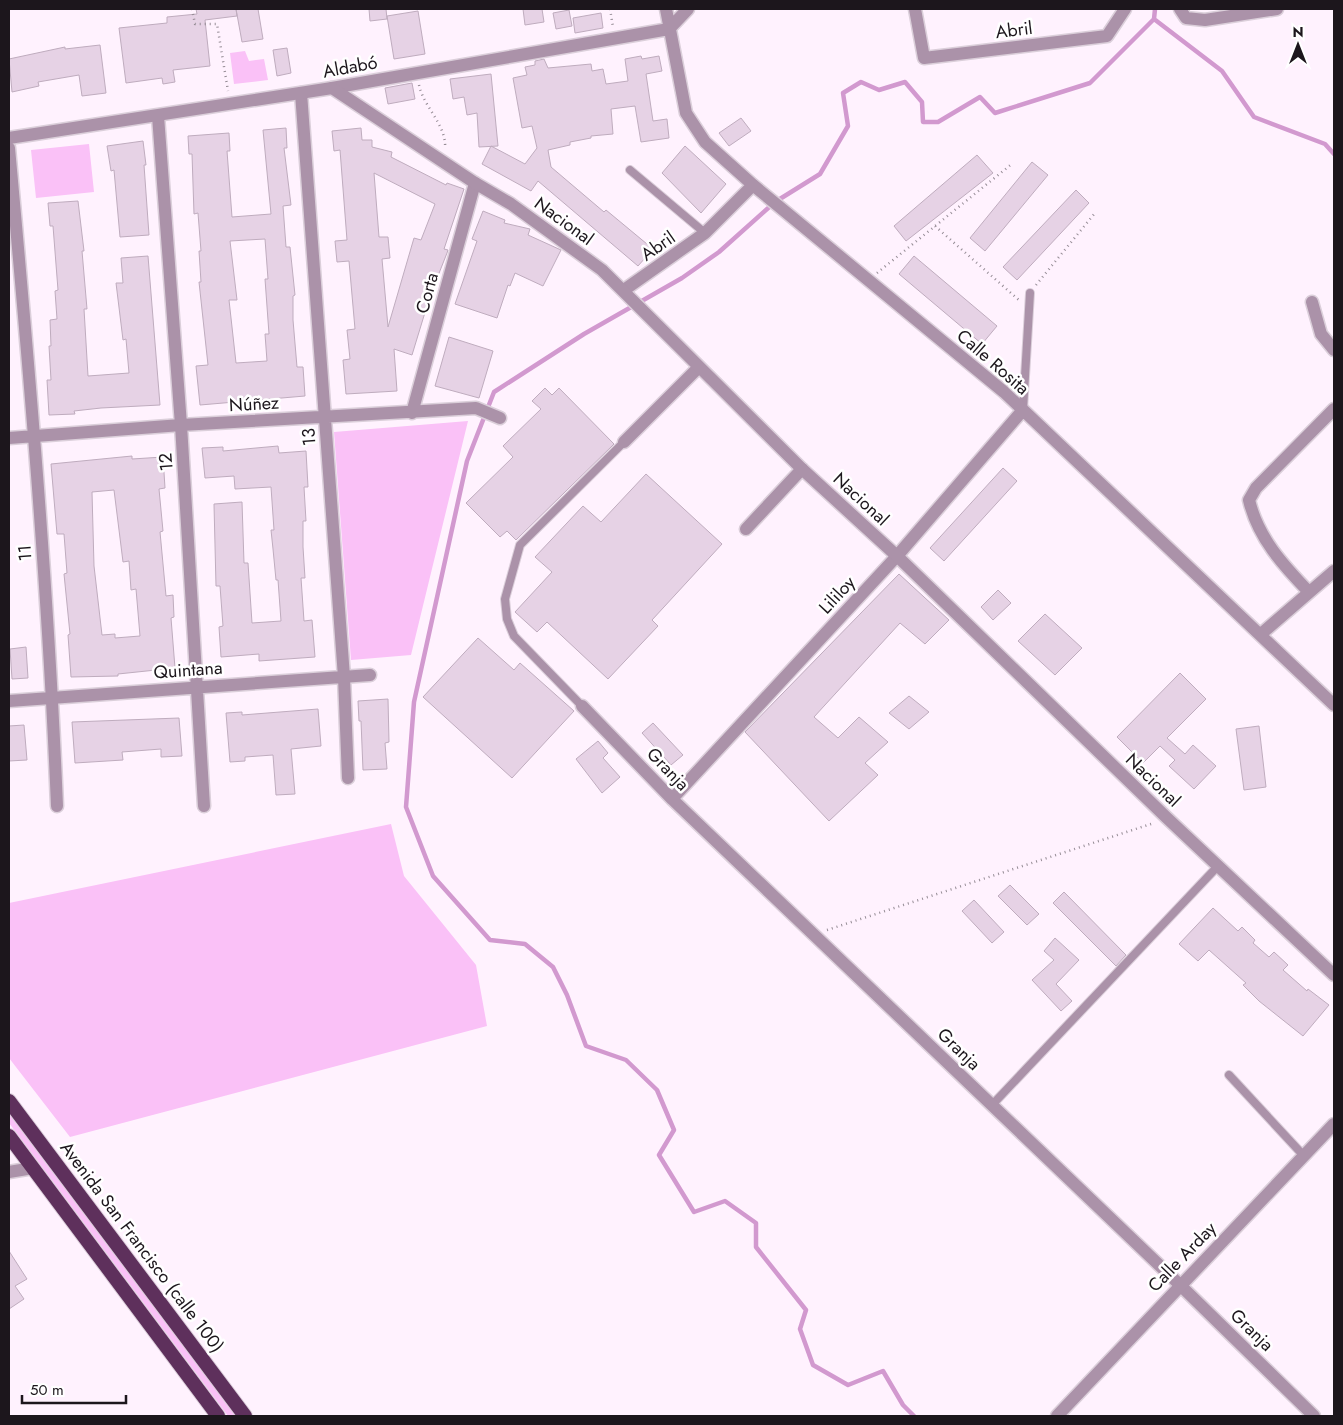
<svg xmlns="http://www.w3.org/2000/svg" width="1343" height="1425" font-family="Jost,sans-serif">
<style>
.green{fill:#fac1f7}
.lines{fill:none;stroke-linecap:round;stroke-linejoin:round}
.stream{stroke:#d299cf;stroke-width:4.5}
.building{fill:#e6d2e5;stroke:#bfacbe;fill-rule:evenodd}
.service-casing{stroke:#dbcfda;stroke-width:10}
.minor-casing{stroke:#dbcfda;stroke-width:15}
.tertiary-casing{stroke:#dbcfda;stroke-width:15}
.trunk-casing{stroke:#dbcfda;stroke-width:16}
.path{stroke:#968d96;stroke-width:2.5;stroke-dasharray:1 4;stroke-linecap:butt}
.service{stroke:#ab92a9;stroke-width:8}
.minor{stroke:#ab92a9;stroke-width:12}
.tertiary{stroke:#ab92a9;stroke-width:12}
.trunk{stroke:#5e305c;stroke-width:14}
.labels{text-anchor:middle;stroke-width:5;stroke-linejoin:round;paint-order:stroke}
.street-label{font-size:18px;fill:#1c161c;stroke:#fff}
</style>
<rect width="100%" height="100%" fill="#fff2fe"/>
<!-- green -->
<path class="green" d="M245,51L249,61L264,59L268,80L234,84L230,53Z
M89,144L94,192L36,198L31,150Z
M468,421L411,655L351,660L334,432Z
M391,824L404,876L476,965L487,1026L70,1137L9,1058V903Z
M9,1111L237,1416H228L9,1123Z"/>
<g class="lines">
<!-- stream -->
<path class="stream" d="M1154,19L1222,71L1254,117L1325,144L1334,154
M914,1416L903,1405L883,1371L848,1385L813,1365L800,1329L806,1310L756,1247V1223L725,1201L694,1212L659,1155L674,1130L657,1090L626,1060L586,1046L567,995L553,967L525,944L490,940L433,876L406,807L414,702L467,461L494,392L584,334L682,278L719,252L775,202L820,174L848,126L843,93L861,82L879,90L905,82L922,102L923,122H938L980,97L995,113L1090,83L1154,19L1155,9"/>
</g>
<!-- building -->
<path class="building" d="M196,9H236L237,16L205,20L210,66L173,70L175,82L163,84L162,78L126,83L119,28L167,23V17L197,14Z
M236,9H258L263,39L242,42Z
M369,9H386L387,19L370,21Z
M523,9H542L544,22L525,25Z
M569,10L572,26L556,29L553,13Z
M418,11L425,54L394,59L387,16Z
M601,13L603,28L575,33L573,18Z
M100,45L106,93L82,96L79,75L38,82L39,86L12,92L9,59L65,47V49Z
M287,48L291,73L277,76L273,50Z
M641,56L642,59L659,56L662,71L646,74L653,121L667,119L669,138L641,142L635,106L611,109L613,134L591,136V138L570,142V145L548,150L551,167L604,212L606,210L653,249L638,266L538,181L531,191L482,164L491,146L525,164L537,148L532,126L522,128L513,78L527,75L525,67L535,65V61L544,59L548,68L591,64L592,71L603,69L606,84L628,81L625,59Z
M491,74L498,146L479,147L477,113L467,115L464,97L453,99L450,79Z
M412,83L415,99L388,104L385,88Z
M741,118L751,131L729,146L719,133Z
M286,128L287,148H284L291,205L283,206L286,247H290L295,295L293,296V320L297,367H303L305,396L200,405L196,366L208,365L199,282H201L199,251H201L198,213L194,214L192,154H189L188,136L229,133L230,151H227L232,217L271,214L263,130ZM265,239L268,279H265L269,334H265L267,361L236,363L229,300H237L230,241Z
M361,128L362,140H372V147L392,152L391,157L446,185L447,183L464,189L444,249L448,250L447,253L430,296L412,355L394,349L397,391L346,394L343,360L350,359L347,330L355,329L349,261L337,262L335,241L347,240L340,150L334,151L332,131ZM374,173L435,204L421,240L414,238L388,327L382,259L390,258L388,237H379Z
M143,141L146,165H144L149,235L120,237L114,170L111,171L107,146Z
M685,146L726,184L701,213L662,173Z
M977,155L993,173L906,241L894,226Z
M1032,162L1048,175L985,251L970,238Z
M1076,190L1089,203L1017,280L1003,267Z
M78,201L84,251H82L87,309H84L88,376L129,373L126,339L123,340L116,283H123L121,258L148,256L160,405L101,408L74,411L75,414L49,415L47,380H51L49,346H51L50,320L57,319L55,291L58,290L53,226H50L48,203Z
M483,211L505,220L504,223L530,229L528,235L561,250L543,286L515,273L510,286L508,285L497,318L455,304L477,241L472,239Z
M914,256L997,326L982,344L899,274Z
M449,337L493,351L479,398L435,386Z
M545,388L552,395L559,388L614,444L516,540L507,531L500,537L466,503L513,457L503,446L541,409L532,401Z
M278,446L279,453L306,451L308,487H304L306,521H303V547L305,578H301L304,621L312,620L315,657L259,661V654L221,657L219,627L223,626L220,586H216L214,504L242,502L244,563H248L252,623L281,621L278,580H276L273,549L271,530H274L271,487L235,489L234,476L205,478L202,448L223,447V451Z
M132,456V459L163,457L165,488L159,489L163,531L160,532L166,596L173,595L174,617L171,618L175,668L118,674V676L71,677L68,635L70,634L64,574L67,573L64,534H57L51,464ZM114,490L123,562L129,561L131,590L136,589L140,636L115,638V634L102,635L94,566L92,492Z
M1003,468L1017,481L944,561L930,548Z
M646,474L722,544L652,620L658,626L608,679L547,622L537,632L515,612L552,572L535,557L583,506L601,522Z
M899,574L949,620L925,644L900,623L814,717L838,738L859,717L888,742L865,763L878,775L829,821L745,732Z
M998,590L1011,603L993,620L981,607Z
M1045,614L1082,648L1055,675L1018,641Z
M478,638L514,670L520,663L574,711L512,778L423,697Z
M26,647L28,678L12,679L10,649Z
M1180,673L1206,699L1167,738L1185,754L1193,745L1216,766L1194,789L1169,766L1175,760L1160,746L1143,763L1117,737Z
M909,696L929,712L909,729L889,713Z
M388,699L389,742L385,743L387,769L363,770L361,721H359L358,701Z
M318,709L321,746L291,749L295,794L276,795L273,755L245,757V761L230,762L226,713L242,712V715Z
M179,718L182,756L161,757V749L122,752L123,760L75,763L72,722Z
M653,723L683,755L671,765L642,733Z
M24,725L27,760L9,761V726Z
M1259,726L1266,787L1244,790L1236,729Z
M598,741L608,753L603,758L620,777L602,793L576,759Z
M1010,885L1039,914L1027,925L998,896Z
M1064,892L1126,955L1116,966L1053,903Z
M974,900L1004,932L992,943L962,911Z
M1213,908L1238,931L1242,927L1255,940L1253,943L1269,957L1274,952L1288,965L1283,970L1307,991L1308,989L1329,1005L1303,1036L1259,1001L1243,985L1246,983L1209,950L1198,961L1179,944Z
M1055,938L1079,960L1056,984L1072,1001L1061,1011L1032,980L1054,960L1044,951Z
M9,1251L27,1279L15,1286L24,1299L9,1309Z"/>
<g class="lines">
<!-- service casing -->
<g class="service-casing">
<path id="service" d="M630,170L705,233
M1023,410L1030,293
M582,706L514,636L507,619L505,599L520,545L624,442
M1229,1075L1304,1156
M992,1105L1218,866"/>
</g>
<!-- minor casing -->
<g class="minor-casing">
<path id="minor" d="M666,9L686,113L705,142L753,185L1004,392L1334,705
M915,9L924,58L1107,36L1125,9
M1180,9L1186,18L1205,20L1277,9
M332,88L669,29L688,9
M301,93L344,677L348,778
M158,116L181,425L204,806
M9,148C29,367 48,586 57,806
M624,290L705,233L753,185
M1312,302L1321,334L1334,350
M412,413L475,183
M9,438L181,425L476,408L500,418
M624,442L698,368
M746,529L802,469
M1309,592C1283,565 1258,538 1249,500L1256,488L1334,409
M1261,634L1334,571
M9,701L370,675
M582,706L672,799L1180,1285L1314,1416
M672,799L897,556L1023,410
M9,1172L33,1168"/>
</g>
<!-- tertiary casing -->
<g class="tertiary-casing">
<path id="tertiary" d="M9,138L332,88L475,183L511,204L602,270L802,469L897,556L1167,818L1334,975
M1057,1416L1334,1124"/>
</g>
<!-- trunk casing -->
<g class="trunk-casing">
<path id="trunk" d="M9,1101L245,1416
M9,1136L218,1416"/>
</g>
<!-- path -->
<path class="path" d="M192,9L195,24H217L228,91
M610,9L613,27
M419,85C424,108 447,125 445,149
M935,226L1020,301
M877,273L1013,163
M1036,285L1095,213
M827,930L1154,823"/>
<!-- service -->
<use href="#service" class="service"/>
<!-- minor -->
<use href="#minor" class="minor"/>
<!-- tertiary -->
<use href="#tertiary" class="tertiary"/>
<!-- trunk -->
<use href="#trunk" class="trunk"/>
</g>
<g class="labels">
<!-- street labels -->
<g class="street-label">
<text transform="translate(1014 30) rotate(-7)" y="6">Abril</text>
<text transform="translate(350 67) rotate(-10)" y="6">Aldabó</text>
<text transform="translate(564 221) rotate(36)" y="6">Nacional</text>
<text transform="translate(658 246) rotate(-35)" y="6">Abril</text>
<text transform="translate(427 293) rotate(-75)" y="6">Corta</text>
<text transform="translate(993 362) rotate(41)" y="6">Calle Rosita</text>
<text transform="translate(254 404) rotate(-3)" y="6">Núñez</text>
<text transform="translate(309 437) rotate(-94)" y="6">13</text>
<text transform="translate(166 462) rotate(-94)" y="6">12</text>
<text transform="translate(861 499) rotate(43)" y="6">Nacional</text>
<text transform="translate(25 553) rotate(-94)" y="6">11</text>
<text transform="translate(837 595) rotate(-47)" y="6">Lililoy</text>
<text transform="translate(188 670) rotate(-4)" y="6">Quintana</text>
<text transform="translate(668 769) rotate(46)" y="6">Granja</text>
<text transform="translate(1153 780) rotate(44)" y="6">Nacional</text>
<text transform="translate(959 1049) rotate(44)" y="6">Granja</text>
<text transform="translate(142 1247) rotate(53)" y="6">Avenida San Francisco (calle 100)</text>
<text transform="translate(1182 1257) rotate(-46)" y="6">Calle Arday</text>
<text transform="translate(1252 1330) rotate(44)" y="6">Granja</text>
</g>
</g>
<!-- border -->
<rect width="1343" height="1425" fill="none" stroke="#1c161c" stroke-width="20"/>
<!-- north arrow -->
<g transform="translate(1298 45)" stroke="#ffffff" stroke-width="4" paint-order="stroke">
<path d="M0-4L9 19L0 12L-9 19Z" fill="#1c161c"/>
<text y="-8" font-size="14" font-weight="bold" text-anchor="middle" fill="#1c161c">N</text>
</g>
<!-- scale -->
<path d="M22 1395v8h104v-8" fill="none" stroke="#1c161c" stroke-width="2.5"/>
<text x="30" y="1395" font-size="15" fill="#1c161c" stroke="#ffffff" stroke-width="4" paint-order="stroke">50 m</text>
</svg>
